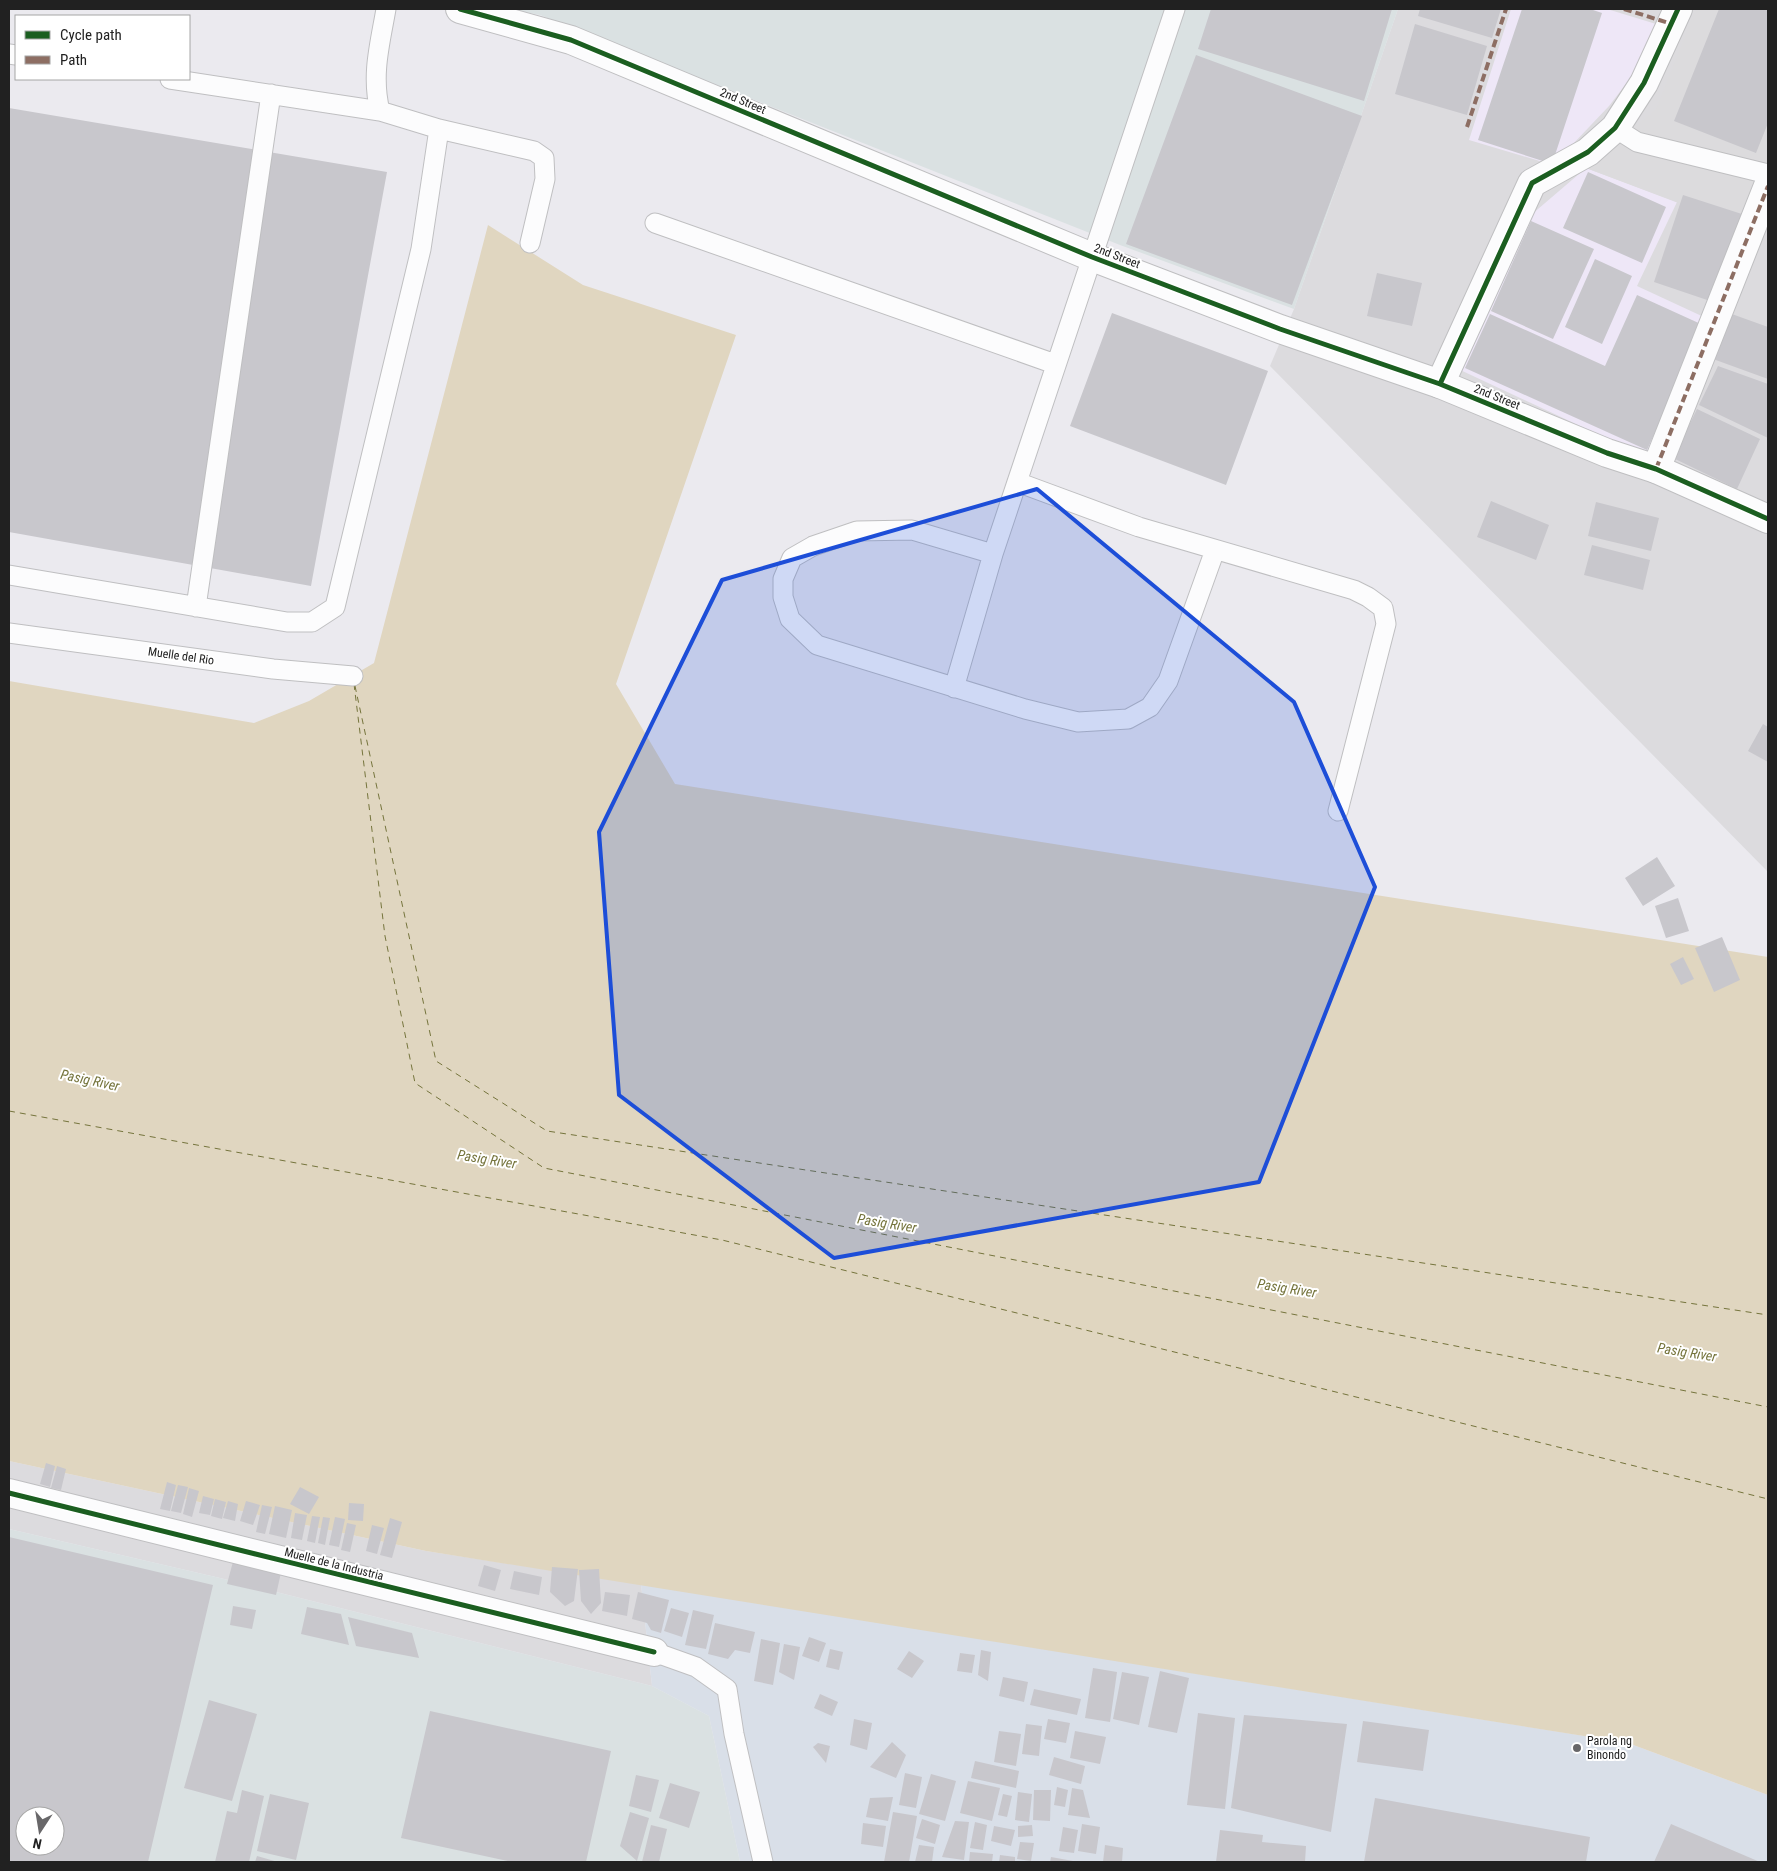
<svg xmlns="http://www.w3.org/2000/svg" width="1777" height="1871" font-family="'Roboto Condensed',sans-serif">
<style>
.residential{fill:#dcdbde}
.commercial{fill:#d9dfe8}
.industrial{fill:#dae1e2;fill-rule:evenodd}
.education{fill:#eee7f7}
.religious{fill:#dcdbdd}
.water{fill:#e0d6c0}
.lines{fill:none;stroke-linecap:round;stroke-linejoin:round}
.ferry{stroke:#75743c;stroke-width:1;stroke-dasharray:6 5;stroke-linecap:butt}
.building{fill:#c8c7cc;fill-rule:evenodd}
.service-casing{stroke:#bfbfc1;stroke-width:21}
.pedestrian-casing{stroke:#bfbfc1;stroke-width:30}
.minor-casing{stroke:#bfbfc1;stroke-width:30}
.tertiary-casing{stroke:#bfbfc1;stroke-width:30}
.service{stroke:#fcfcfd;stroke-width:19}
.pedestrian{stroke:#fcfcfd;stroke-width:28}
.minor{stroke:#fcfcfd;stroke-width:28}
.tertiary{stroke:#fcfcfd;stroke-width:28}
.quiet{stroke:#8d6e63;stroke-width:4;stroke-dasharray:8 4;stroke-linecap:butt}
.cycleway-casing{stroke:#fff;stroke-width:8}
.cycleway{stroke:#1b5e20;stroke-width:5}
.marked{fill:#1d4ed8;fill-opacity:0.2;stroke:#1d4ed8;stroke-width:4;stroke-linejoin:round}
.poi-dot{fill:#686769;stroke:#fff;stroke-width:2}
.labels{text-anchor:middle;stroke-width:4;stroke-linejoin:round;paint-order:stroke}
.street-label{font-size:12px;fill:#212121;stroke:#fff}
.poi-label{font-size:12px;fill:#212121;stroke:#fff;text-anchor:start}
.water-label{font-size:14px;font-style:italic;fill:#75743c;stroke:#fff}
</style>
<rect width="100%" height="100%" fill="#ebeaef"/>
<!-- residential -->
<path class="residential" d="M1398,9H1768V872L1270,366L1294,309Z
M9,1461L426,1551L641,1584L652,1686L220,1578L9,1529Z"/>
<!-- commercial -->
<path class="commercial" d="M641,1584L1628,1743L1768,1795V1862H740L709,1716L652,1686Z"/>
<!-- industrial -->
<path class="industrial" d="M510,9H1398L1294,309L1120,245L540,15Z
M9,1529L220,1578L652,1686L709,1716L740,1862H9ZM25,1816H55V1846H25Z"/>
<!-- education -->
<path class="education" d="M1511,9H1607L1656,24L1639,67L1609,106L1553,165L1469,140Z
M1586,168L1677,202L1637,286L1706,318L1651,459L1456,368L1531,215Z"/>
<!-- religious -->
<path class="religious" d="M1696,9H1768V173L1747,229L1586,168L1656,110Z"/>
<!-- water -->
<path class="water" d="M488,225L583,285L736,335L616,684L675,784L1768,957V1795L1628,1743L426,1551L9,1461V681L254,723L309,701L374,663Z"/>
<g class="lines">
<!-- ferry -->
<path class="ferry" d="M354,684L385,936L415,1083L544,1168L1768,1407
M355,686L436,1061L547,1131L1768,1315
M9,1111L722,1240L1768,1499"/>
</g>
<!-- building -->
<path class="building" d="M1211,9H1392L1364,101L1198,49Z
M1420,9H1501L1492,38L1418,16Z
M1522,9H1590L1602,13L1552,164L1478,140Z
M1719,9H1768V123L1756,153L1674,121Z
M1415,24L1487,46L1467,115L1395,94Z
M1196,55L1362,116L1292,305L1126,244Z
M9,108L387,172L311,586L9,532Z
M1588,172L1666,207L1642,263L1563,228Z
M1683,195L1748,216L1719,304L1654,282Z
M1531,221L1594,249L1553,339L1491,311Z
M1595,259L1632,276L1602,344L1565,327Z
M1377,273L1422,283L1412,326L1367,316Z
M1637,295L1703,325L1647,450L1465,368L1490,314L1605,366Z
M1112,313L1268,371L1226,485L1070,426Z
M1729,313L1768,327V379L1713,359Z
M1718,366L1768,384V438L1699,405Z
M1697,409L1760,439L1737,489L1673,458Z
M1491,501L1549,525L1536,560L1477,537Z
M1596,502L1659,518L1651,551L1588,536Z
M1592,545L1650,560L1643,590L1584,575Z
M1763,724L1768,727V762L1748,751Z
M1657,857L1675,886L1643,906L1625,878Z
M1678,898L1689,931L1666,938L1655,906Z
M1722,937L1740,980L1714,992L1695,948Z
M1683,957L1694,979L1681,985L1670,964Z
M46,1463L55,1466L50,1487L40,1484Z
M57,1466L66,1469L61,1490L51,1488Z
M167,1482L176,1485L170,1511L160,1509Z
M178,1485L188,1487L181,1513L171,1511Z
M300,1487L319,1497L309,1514L290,1504Z
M189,1488L199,1491L192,1517L183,1514Z
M203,1496L214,1499L210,1515L199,1513Z
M215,1499L226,1502L222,1519L211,1516Z
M228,1501L238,1504L235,1521L223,1518Z
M246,1501L260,1505L253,1525L240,1521Z
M349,1503L364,1504L363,1521L348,1520Z
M262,1505L272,1507L265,1534L256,1532Z
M275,1506L292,1510L286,1538L269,1534Z
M295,1513L307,1515L302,1540L291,1538Z
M312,1516L320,1517L315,1543L307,1541Z
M323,1517L330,1518L325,1545L318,1543Z
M335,1517L345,1519L339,1547L329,1545Z
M390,1518L402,1522L392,1558L380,1555Z
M347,1523L356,1525L350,1552L341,1550Z
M372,1525L384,1528L377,1554L366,1551Z
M9,1537L213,1585L148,1862H9ZM25,1816H55V1846H25Z
M234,1558L282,1568L276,1595L227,1584Z
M484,1565L501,1570L495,1591L478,1586Z
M552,1567L578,1569L574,1601L565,1606L550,1592Z
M599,1569L601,1603L591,1614L581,1601L579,1570Z
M514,1571L542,1577L539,1595L510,1589Z
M605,1592L630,1595L627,1616L602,1611Z
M638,1592L669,1600L661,1633L651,1630L647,1623L632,1619Z
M233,1606L256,1610L252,1629L230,1625Z
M307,1607L341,1614L349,1645L301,1634Z
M671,1608L689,1613L682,1637L664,1631Z
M693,1610L714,1615L706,1649L685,1645Z
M348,1617L412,1633L419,1658L356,1646Z
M715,1623L755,1632L750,1653L735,1650L728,1659L708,1654Z
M809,1637L826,1643L819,1662L802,1656Z
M761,1639L780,1643L773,1685L754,1681Z
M784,1644L800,1647L794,1680L779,1672Z
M830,1649L843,1652L839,1670L826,1667Z
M981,1650L991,1652L988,1681L978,1675Z
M909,1651L924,1661L912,1678L897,1669Z
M960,1653L975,1655L972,1673L957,1671Z
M1093,1668L1117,1672L1110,1722L1085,1718Z
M1160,1671L1189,1678L1177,1733L1148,1727Z
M1122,1672L1149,1677L1139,1725L1113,1719Z
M1003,1677L1028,1682L1024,1702L999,1696Z
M1034,1689L1081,1699L1077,1715L1030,1705Z
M820,1694L838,1702L832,1716L814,1708Z
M209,1700L257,1714L232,1801L184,1788Z
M430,1711L611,1751L586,1862H512L401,1838Z
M1198,1713L1235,1718L1225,1809L1187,1805Z
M1244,1715L1347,1724L1331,1832L1231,1808Z
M854,1719L872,1723L867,1750L850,1745Z
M1048,1719L1070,1723L1066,1743L1044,1739Z
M1363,1721L1429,1730L1423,1771L1357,1762Z
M1026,1724L1042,1726L1039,1756L1022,1754Z
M999,1731L1021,1734L1016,1766L994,1762Z
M1075,1731L1106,1737L1100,1764L1070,1758Z
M892,1742L906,1755L896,1778L870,1767Z
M818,1743L830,1746L826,1763L813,1747Z
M1054,1757L1085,1766L1081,1784L1049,1775Z
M975,1761L1019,1771L1016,1788L971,1778Z
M905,1773L922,1777L916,1808L899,1805Z
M931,1774L956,1781L945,1821L919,1814Z
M636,1775L659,1780L651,1812L629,1806Z
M968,1781L1000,1788L992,1821L960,1813Z
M670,1783L700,1792L689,1828L659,1818Z
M1057,1787L1068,1790L1065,1807L1054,1805Z
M1072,1788L1083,1790L1090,1818L1068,1815Z
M242,1790L264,1796L249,1862H215L227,1811L237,1813Z
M1034,1790H1051L1050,1821L1033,1820Z
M1018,1792L1032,1794L1029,1822L1015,1820Z
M270,1794L309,1803L296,1860L257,1851Z
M1003,1794L1012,1796L1007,1817L998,1815Z
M893,1797L888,1821L866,1817L870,1798Z
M1375,1798L1590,1837L1586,1862H1364Z
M630,1812L649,1818L637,1861L620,1846Z
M893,1812L917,1816L909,1862H884Z
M922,1819L940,1825L935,1844L916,1838Z
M955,1821L969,1822L964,1860L942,1857Z
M975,1822L987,1825L983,1850L970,1848Z
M863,1823L886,1826L883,1847L861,1844Z
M1082,1824L1100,1827L1096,1854L1078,1851Z
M1671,1824L1760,1862H1654Z
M651,1825L667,1829L659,1862H642Z
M1032,1825L1033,1836L1018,1837V1826Z
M994,1826L1015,1830L1011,1846L991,1841Z
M1063,1827L1078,1830L1074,1853L1059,1851Z
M1220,1830L1263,1835L1262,1842L1306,1846L1305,1862H1216Z
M1020,1842L1034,1843L1031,1861L1017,1859Z
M919,1845L934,1847L932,1862H915Z
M1105,1845L1123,1848L1122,1862H1103Z
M970,1852L993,1854L992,1862H969Z
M1000,1855L1015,1857V1862H999Z
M257,1856L278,1862H255Z
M1051,1857L1073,1861V1862H1050Z"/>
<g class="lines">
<!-- service casing -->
<g class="service-casing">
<path id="service" d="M1175,9L993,554L912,530L857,531L813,546L792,558L783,579V597L790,619L817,645L1025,709L1078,722L1128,719L1150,707L1168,681L1215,550
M9,54L16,55
M170,79L380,111
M1615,128L1637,142L1768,174
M439,129L534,151L544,158L545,179L530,243
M655,223L1055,364
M1017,482L1139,527L1354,590L1368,597L1383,608L1386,624L1338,811
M9,575L287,622H312L335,607L421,249L439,129L380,111C371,75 380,44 386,9
M196,607L271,94
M9,633L273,669L353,676
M954,688L993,554
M654,1652L696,1667L727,1689L734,1734L763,1862"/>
</g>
<!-- pedestrian casing -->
<g class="pedestrian-casing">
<path id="pedestrian" d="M1656,469L1768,186"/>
</g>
<!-- minor casing -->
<g class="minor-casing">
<path id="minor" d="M1440,384L1532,183L1588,152L1615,128L1644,83L1678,9
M9,1493C224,1545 439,1601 654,1652"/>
</g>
<!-- tertiary casing -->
<g class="tertiary-casing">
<path id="tertiary" d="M460,9L571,40L1092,257L1280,329L1440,384L1607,453L1656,469L1768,519"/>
</g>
<!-- service -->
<use href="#service" class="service"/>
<!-- pedestrian -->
<use href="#pedestrian" class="pedestrian"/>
<!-- minor -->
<use href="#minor" class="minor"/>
<!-- tertiary -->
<use href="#tertiary" class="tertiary"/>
<!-- quiet -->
<path class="quiet" d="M1624,9L1672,24
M1467,127L1506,9
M1656,469L1768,186"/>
<!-- cycleway casing -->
<g class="cycleway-casing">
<path id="cycleway" d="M460,9L571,40L1092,257L1280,329L1440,384L1607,453L1656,469L1768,519
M1440,384L1532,183L1588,152L1615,128L1644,83L1678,9
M9,1493C224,1545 439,1601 654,1652"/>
</g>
<!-- cycleway -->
<use href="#cycleway" class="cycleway"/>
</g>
<!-- marked area -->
<path class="marked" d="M1037,489L1294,702L1375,887L1259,1182L834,1258L619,1095L599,832L722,580Z"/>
<!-- markers -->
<circle class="poi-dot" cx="1577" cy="1748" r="5"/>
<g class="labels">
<!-- street labels -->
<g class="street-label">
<text transform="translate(743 101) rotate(23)" y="4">2nd Street</text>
<text transform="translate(1117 256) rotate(21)" y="4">2nd Street</text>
<text transform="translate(1497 397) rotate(22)" y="4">2nd Street</text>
<text transform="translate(181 656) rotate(8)" y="4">Muelle del Rio</text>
<text transform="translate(334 1564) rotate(14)" y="4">Muelle de la Industria</text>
</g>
<!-- poi labels -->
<g class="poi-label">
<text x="1587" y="1745">Parola ng<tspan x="1587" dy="14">Binondo</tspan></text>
</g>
<!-- water labels -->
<g class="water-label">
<text transform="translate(90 1080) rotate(12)" y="5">Pasig River</text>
<text transform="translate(487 1159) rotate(9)" y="5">Pasig River</text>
<text transform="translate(887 1223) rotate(9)" y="5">Pasig River</text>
<text transform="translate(1287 1288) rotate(9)" y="5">Pasig River</text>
<text transform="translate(1687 1352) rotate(9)" y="5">Pasig River</text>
</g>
</g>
<!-- border -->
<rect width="1777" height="1871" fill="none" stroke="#212121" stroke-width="20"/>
<!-- legend -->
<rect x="15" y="15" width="175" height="65" fill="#ffffff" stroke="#a6a6a6"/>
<rect x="25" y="31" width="25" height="8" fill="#1b5e20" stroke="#a6a6a6"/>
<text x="60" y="40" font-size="15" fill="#212121">Cycle path</text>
<rect x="25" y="56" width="25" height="8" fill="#8d6e63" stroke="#a6a6a6"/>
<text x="60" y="65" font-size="15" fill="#212121">Path</text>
<!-- north arrow -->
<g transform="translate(40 1831) rotate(192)"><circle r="24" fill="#ffffff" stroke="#a6a6a6"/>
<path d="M0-4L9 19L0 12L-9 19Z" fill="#686769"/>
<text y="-8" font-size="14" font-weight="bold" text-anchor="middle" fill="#212121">N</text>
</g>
</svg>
